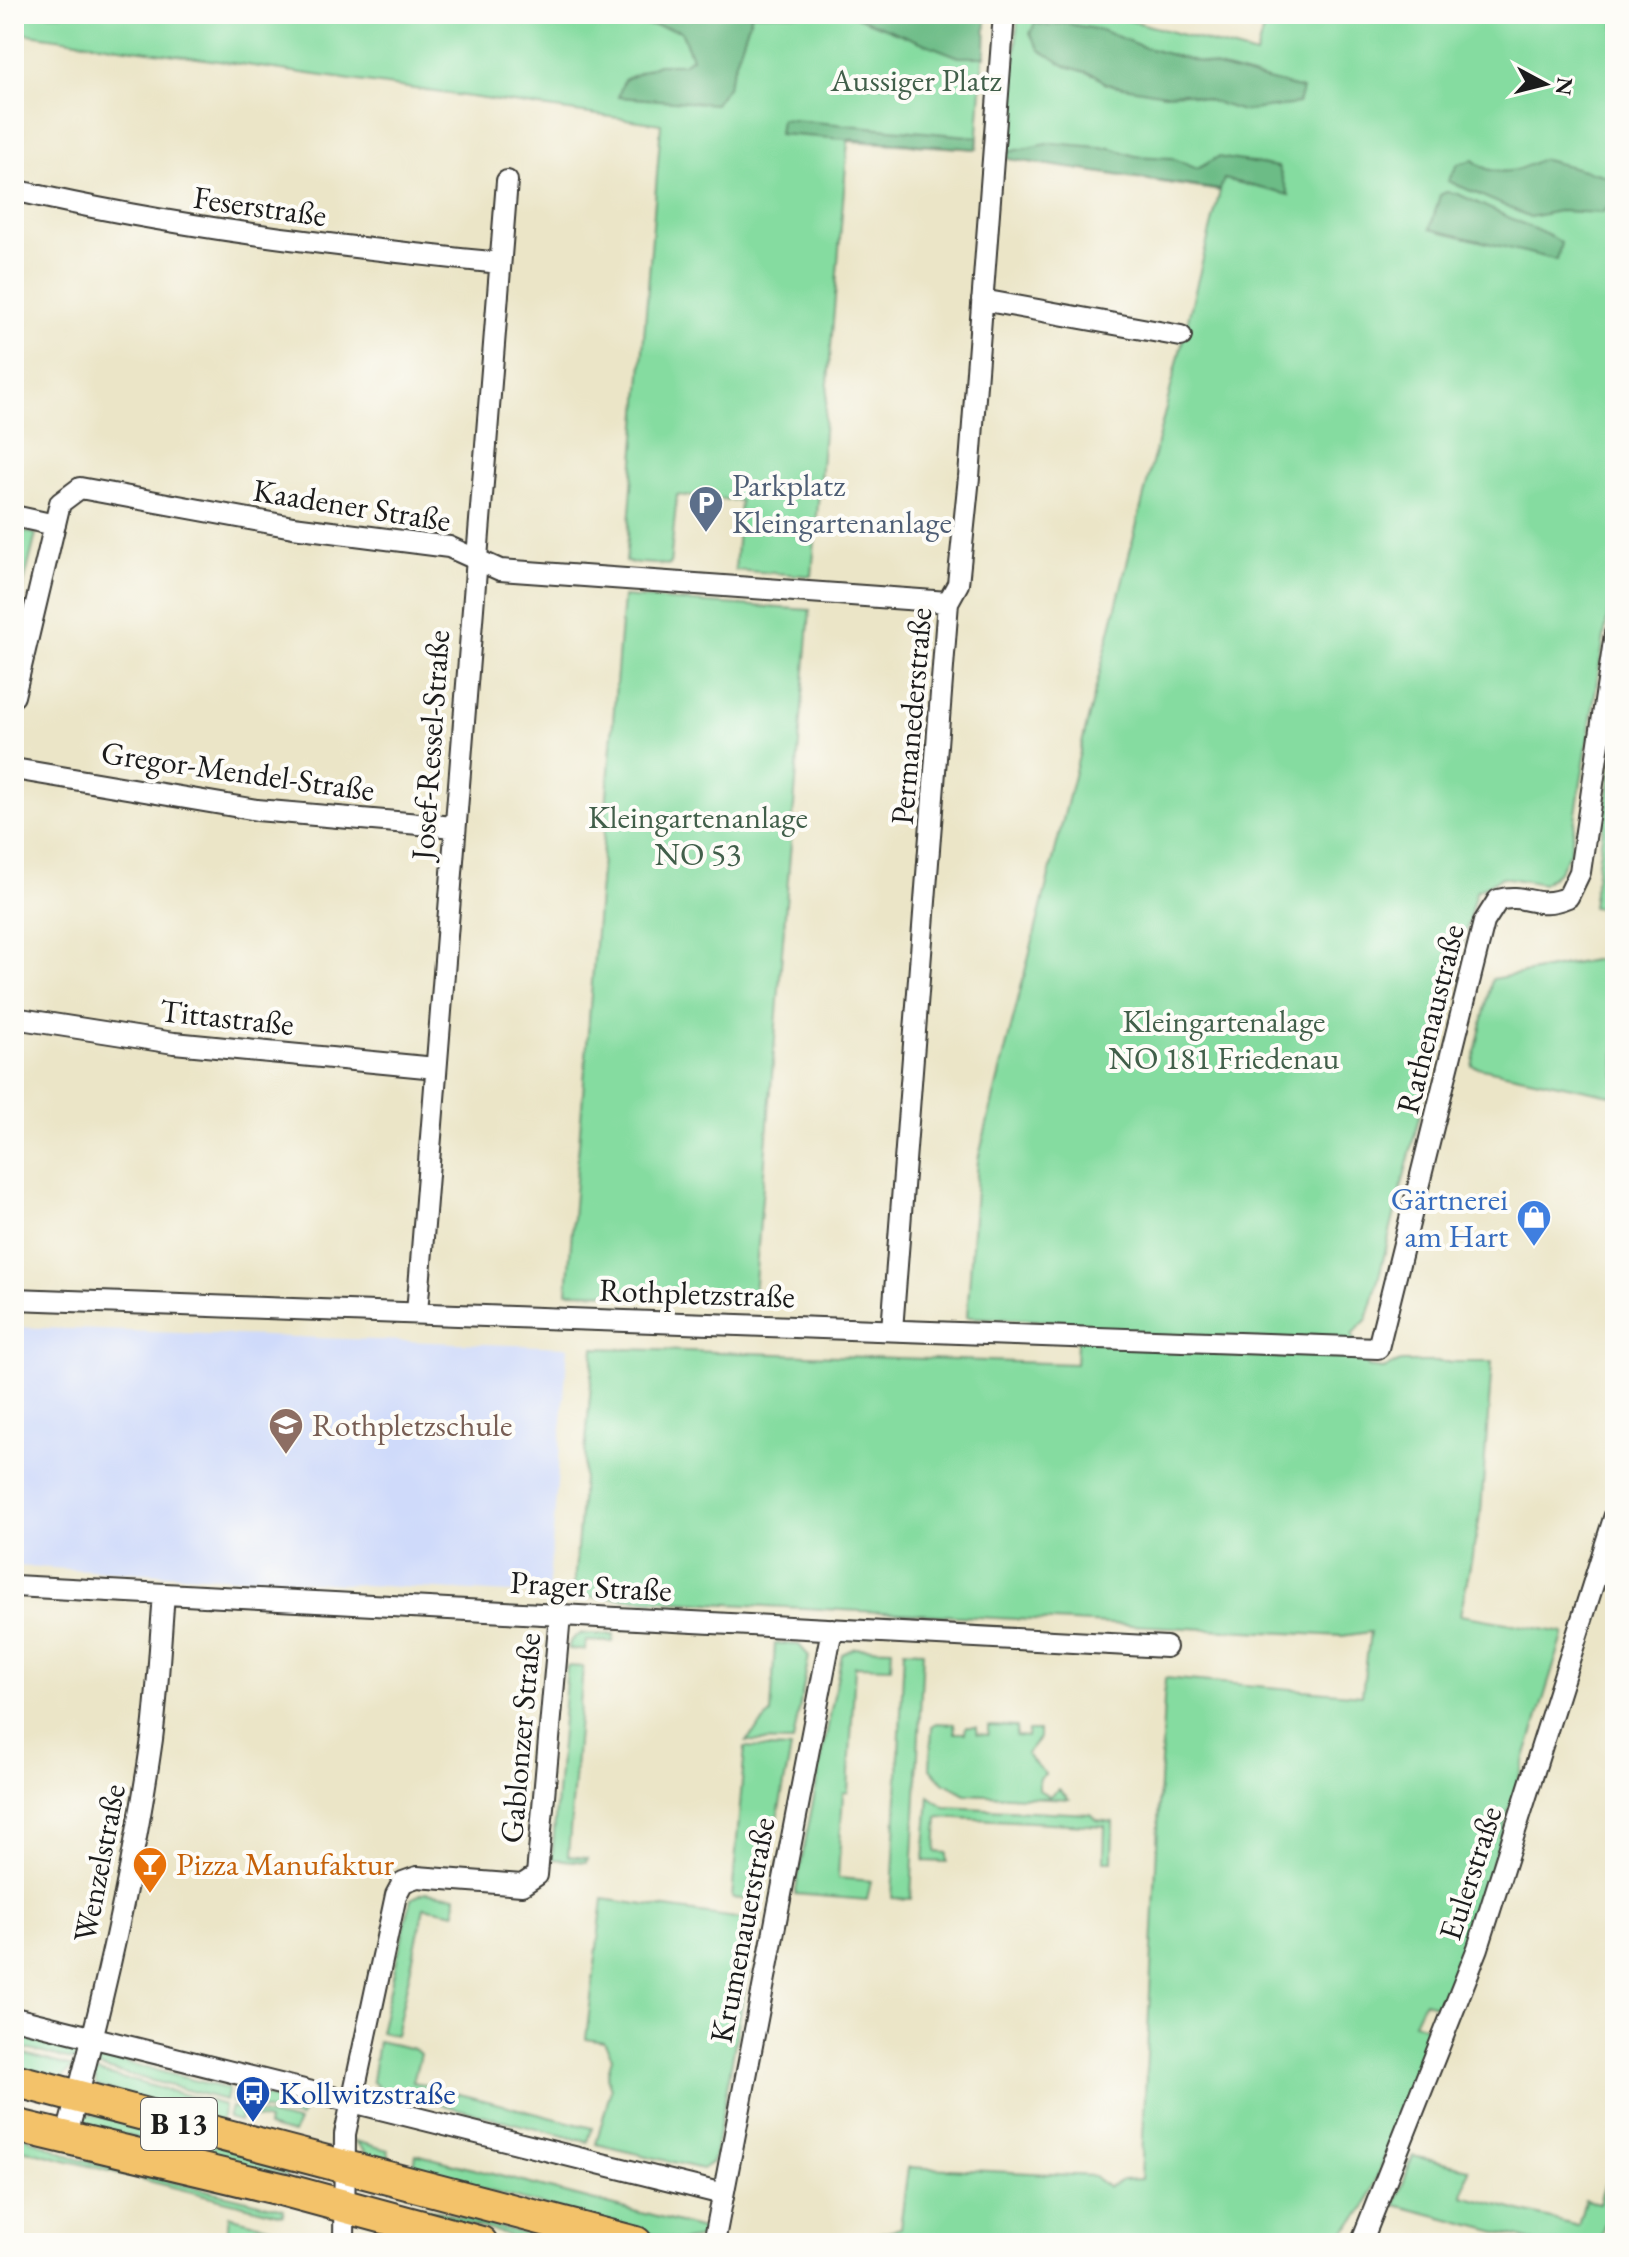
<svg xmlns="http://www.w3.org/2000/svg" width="1629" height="2257" font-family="'EB Garamond',serif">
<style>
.built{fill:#cfdafa}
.green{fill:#85dca0;stroke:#507c5e;stroke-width:2}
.forest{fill:#6cbc86;stroke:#446c51;stroke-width:2}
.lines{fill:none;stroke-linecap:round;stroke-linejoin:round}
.street-casing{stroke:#3b3a36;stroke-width:24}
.primary-casing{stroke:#3b3a36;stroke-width:36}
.street{stroke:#fff;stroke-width:20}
.primary{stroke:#f3c26a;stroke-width:32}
.labels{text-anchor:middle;stroke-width:8;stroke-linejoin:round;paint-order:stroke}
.shield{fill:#fdfcf7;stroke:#605f5e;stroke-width:2}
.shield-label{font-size:30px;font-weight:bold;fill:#1c1c1c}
.park-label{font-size:32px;fill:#415f4a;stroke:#fdfcf7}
.street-label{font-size:32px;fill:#1c1c1c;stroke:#fdfcf7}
.service-label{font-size:32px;fill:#4e5e75;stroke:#fdfcf7;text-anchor:start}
.shop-label{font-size:32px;fill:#366cbe;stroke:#fdfcf7;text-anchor:end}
.education-label{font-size:32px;fill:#785e54;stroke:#fdfcf7;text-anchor:start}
.food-label{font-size:32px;fill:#c56008;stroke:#fdfcf7;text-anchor:start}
.transit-label{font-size:32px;fill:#164399;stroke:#fdfcf7;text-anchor:start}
</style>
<rect width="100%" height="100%" fill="#fdfcf7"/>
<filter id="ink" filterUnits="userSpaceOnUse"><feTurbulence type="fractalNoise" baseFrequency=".0125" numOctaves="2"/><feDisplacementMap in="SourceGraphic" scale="16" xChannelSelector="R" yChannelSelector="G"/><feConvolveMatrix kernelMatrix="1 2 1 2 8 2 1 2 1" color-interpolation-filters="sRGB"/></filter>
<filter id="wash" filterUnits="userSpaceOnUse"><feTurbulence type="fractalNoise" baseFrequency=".006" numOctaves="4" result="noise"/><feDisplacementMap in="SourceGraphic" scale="32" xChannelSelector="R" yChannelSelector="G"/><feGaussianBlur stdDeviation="1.8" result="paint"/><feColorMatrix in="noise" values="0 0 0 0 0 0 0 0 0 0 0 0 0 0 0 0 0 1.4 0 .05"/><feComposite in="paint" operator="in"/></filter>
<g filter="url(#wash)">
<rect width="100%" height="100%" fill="#ebe5c7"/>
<!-- built -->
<path class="built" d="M14,1327L568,1347L548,1595L14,1566Z"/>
<!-- green -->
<path class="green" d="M14,14H986L977,149L848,141L812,576L735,570L740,501L677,495L670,565L626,562L661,124L14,32Z
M1018,14H1107L1256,55L1267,14H1615V569L1570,851L1560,870L1543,884L1502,877L1476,891L1372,1304L1367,1319L1352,1335L1368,1367L1383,1369L1401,1362H1492L1481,1512L1460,1615L1564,1633L1464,1955L1441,2008L1424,2001L1414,2022L1434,2030L1364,2210L1334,2243H841L900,2228L908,2167L1094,2176L1108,2187L1123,2180L1141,2179L1165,1678L1362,1695L1370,1632L1342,1636L573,1596L594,1348L1076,1364L1078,1322L967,1317L978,1160L1220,191L1008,159Z
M14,529L36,534L14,625Z
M623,597L810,610L754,1295L567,1292Z
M1615,742V911L1592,907Z
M1615,956V1096L1472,1066L1492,979Z
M580,1634L614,1635L613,1642L586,1641L585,1650L568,1649L571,1640Z
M775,1643L799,1645L809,1656L793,1742L746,1741L771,1714Z
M855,1648L892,1649L891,1667L855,1666L848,1792L843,1793L838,1878L871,1881L867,1900L795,1894L842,1654Z
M904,1650L923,1651L911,1899L892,1898Z
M567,1666L583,1667L568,1856L587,1858L586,1862L552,1859Z
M937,1723L954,1724L955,1733H965L966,1727H977V1734L988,1735V1726L1016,1727V1736L1027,1737L1028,1731H1039V1738L1026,1754L1045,1774L1039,1778V1790L1049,1796L1059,1789L1069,1799L965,1794L945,1783L930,1769L932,1726Z
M745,1747L791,1749L761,1901L732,1898Z
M929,1796L945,1807L1090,1814L1096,1820L1113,1822L1112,1861H1104L1105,1826L938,1817L936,1852L947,1853V1862L924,1861Z
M425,1892L456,1896L455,1913L424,1907L396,2035L380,2032L411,1899Z
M603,1899L757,1921L715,2154L712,2162L702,2169L596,2144L611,2089L607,2077L612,2057L604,2042L586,2039Z
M14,2032L59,2043L71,2041L77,2048L75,2061L14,2046Z
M378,2041L414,2049L420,2054L413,2082L592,2128L588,2142L380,2089L372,2081Z
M14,2051L73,2067L61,2079L14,2069Z
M101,2051L114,2052L119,2061L228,2089L225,2100L95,2066Z
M94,2071L224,2105L221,2123L96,2086Z
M234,2090L295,2103L302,2098L308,2102L300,2118L231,2102Z
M231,2107L296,2122H298L293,2134L267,2127L268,2121L241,2114L239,2121L228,2118Z
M86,2113L288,2162L287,2176L88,2126L84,2124Z
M14,2132L78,2159L284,2209L283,2215L14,2147Z
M355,2141L388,2150L391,2166L371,2159Z
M416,2154L706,2230L698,2238L679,2241L413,2171Z
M1413,2156L1469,2169L1463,2196L1578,2226L1585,2200L1599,2203L1605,2183L1614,2181L1600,2243H1540L1395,2205Z
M411,2204L558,2243H540L410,2209Z
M229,2216L279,2229L304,2243H226Z"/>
<!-- forest -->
<path class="forest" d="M569,14H777H752L728,85L715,104L618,97L624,80L658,64H682L692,58L681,31C644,20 605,29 569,14Z
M849,14H986L985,57H959Z
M1035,23L1049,26L1063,23L1101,30L1146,48L1302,89L1298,104L1242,111L1185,93L1165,94L1106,84L1096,75L1066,66L1040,50L1030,34Z
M781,119L978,137L977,149L779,134Z
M1051,143L1111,148L1135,156L1172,158L1197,169L1218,157L1278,167L1289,195L1224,179L1220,190L1008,159V152Z
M1541,159L1615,178V199L1602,213L1559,211L1530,217L1448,181L1458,164L1473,160C1493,179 1520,171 1541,159Z
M1446,192L1458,194L1554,238L1561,243L1557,260L1430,229L1440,195Z"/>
</g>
<g filter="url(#ink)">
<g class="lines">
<!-- street casing -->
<g class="street-casing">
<path id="street" d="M14,190C175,228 336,246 500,263
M982,300L1181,336
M14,516L55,525
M14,696L60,503L80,488L293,527L449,547L500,570L948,602
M14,769L257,810L454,827
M14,1018L174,1043L436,1068
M14,1299L1378,1348L1484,922L1498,900C1527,892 1535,911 1568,897L1580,872L1615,634
M417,1313L507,181
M892,1330L948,602L958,584L969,477L1004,14
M14,1586L1166,1647
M14,2018L723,2194
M66,2138C102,2007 133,1874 152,1739C158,1691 160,1642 164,1594
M344,2243L345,2134L396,1895L403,1882L417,1877L522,1885L537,1875L560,1615
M714,2243L832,1629
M1361,2243L1478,1948L1615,1515"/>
</g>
<!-- primary casing -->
<g class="primary-casing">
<path id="primary" d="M14,2080L636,2243
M14,2125L281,2189L481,2243"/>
</g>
<!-- street -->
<use href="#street" class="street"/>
<!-- primary -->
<use href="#primary" class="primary"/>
</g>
</g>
<!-- icons -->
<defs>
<g id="parking-pin" transform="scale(1.8)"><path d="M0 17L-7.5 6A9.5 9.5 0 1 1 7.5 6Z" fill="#5c6f8a" stroke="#fdfcf7"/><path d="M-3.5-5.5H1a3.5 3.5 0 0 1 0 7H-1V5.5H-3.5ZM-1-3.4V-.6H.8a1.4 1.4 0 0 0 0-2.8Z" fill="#fff"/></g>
<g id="shop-pin" transform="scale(1.8)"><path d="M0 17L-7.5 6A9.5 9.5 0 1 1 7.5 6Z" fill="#3f7fe0" stroke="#fdfcf7"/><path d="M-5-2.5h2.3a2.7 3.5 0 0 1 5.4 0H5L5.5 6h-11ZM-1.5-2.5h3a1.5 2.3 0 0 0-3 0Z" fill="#fff"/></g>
<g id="school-pin" transform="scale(1.8)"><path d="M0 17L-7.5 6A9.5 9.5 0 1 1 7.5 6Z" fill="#8d6e63" stroke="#fdfcf7"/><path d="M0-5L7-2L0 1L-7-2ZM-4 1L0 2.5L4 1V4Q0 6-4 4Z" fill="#fff"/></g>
<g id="bar-pin" transform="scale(1.8)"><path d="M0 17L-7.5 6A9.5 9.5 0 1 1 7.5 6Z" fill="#e8710a" stroke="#fdfcf7"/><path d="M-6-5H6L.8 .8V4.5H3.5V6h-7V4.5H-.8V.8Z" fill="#fff"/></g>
<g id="bus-pin" transform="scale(1.8)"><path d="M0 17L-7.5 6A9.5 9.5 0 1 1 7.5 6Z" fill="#1a4fb4" stroke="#fdfcf7"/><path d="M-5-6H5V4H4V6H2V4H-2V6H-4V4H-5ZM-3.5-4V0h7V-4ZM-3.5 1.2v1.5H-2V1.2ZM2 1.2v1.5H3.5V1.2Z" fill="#fff"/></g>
</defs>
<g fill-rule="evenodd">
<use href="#parking-pin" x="706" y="503"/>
<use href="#shop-pin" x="1534" y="1217"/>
<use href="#school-pin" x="286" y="1425"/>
<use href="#bar-pin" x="150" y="1864"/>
<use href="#bus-pin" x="253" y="2093"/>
</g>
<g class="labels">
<!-- shield labels -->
<rect class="shield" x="141" y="2098" width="76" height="52" rx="6"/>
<g class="shield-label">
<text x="179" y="2134">B 13</text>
</g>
<!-- park labels -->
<g class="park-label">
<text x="916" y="91">Aussiger Platz</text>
<text x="698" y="828">Kleingartenanlage<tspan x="698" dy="37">NO 53</tspan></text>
<text x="1224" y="1032">Kleingartenalage<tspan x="1224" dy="37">NO 181 Friedenau</tspan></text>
</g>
<!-- street labels -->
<g class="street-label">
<text transform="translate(260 206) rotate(8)" y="11">Feserstraße</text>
<text transform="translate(352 505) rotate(9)" y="11">Kaadener Straße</text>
<text transform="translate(911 716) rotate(-85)" y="11">Permanederstraße</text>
<text transform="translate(430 745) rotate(-86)" y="11">Josef-Ressel-Straße</text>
<text transform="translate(238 771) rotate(8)" y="11">Gregor-Mendel-Straße</text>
<text transform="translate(227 1017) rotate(6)" y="11">Tittastraße</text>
<text transform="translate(1430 1019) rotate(-76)" y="11">Rathenaustraße</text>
<text transform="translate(697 1293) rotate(2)" y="11">Rothpletzstraße</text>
<text transform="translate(591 1586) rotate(3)" y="11">Prager Straße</text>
<text transform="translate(520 1738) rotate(-85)" y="11">Gablonzer Straße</text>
<text transform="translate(99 1863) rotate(-79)" y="11">Wenzelstraße</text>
<text transform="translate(1470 1873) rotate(-72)" y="11">Eulerstraße</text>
<text transform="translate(742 1930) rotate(-79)" y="11">Krumenauerstraße</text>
</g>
<!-- service labels -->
<g class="service-label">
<text x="732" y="496">Parkplatz<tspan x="732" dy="37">Kleingartenanlage</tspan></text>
</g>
<!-- shop labels -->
<g class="shop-label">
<text x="1508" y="1210">Gärtnerei<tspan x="1508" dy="37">am Hart</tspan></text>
</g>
<!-- education labels -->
<g class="education-label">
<text x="312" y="1436">Rothpletzschule</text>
</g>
<!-- food labels -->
<g class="food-label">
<text x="176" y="1875">Pizza Manufaktur</text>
</g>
<!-- transit labels -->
<g class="transit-label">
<text x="279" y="2104">Kollwitzstraße</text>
</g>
</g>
<!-- margin -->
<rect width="1629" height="2257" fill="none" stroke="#fdfcf7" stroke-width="48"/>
<!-- north arrow -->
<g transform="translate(1545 84) rotate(97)" stroke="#fdfcf7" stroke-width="6" paint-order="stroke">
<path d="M0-6L14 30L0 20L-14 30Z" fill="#1c1c1c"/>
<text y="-12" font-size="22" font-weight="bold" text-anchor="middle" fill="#1c1c1c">N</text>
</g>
</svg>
